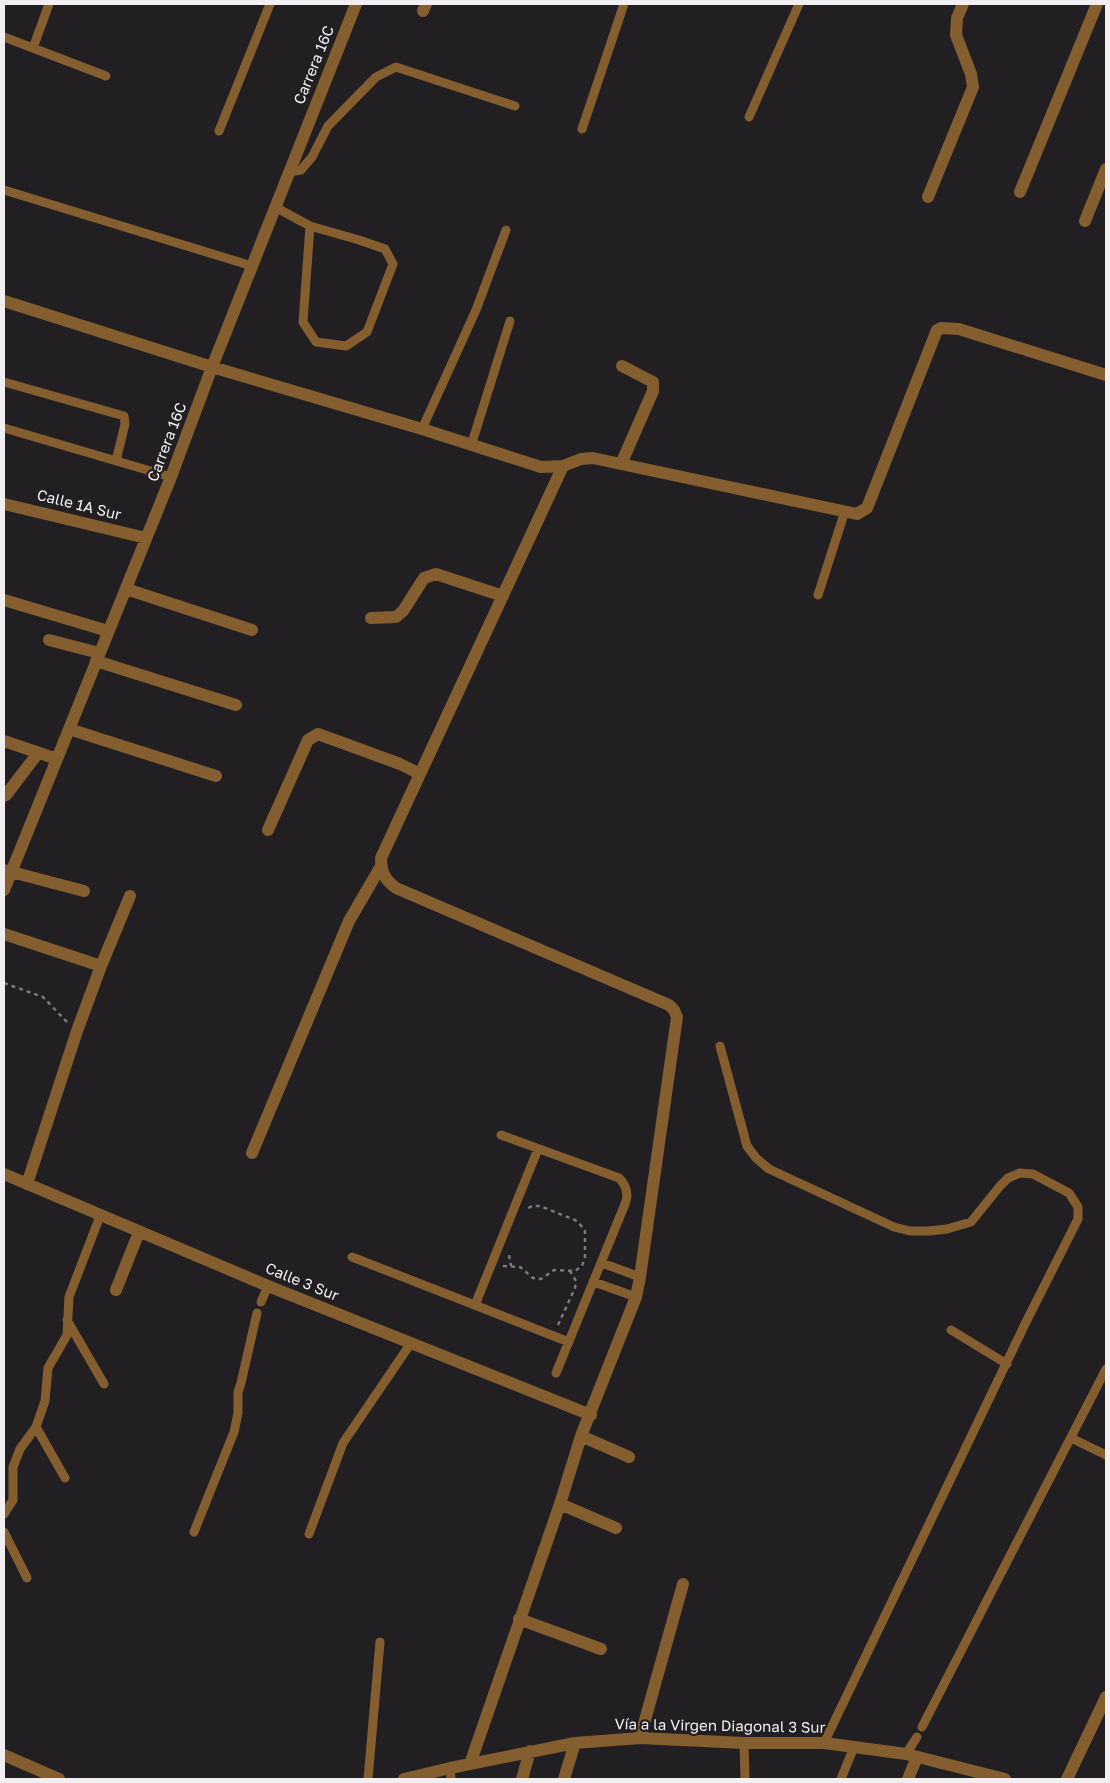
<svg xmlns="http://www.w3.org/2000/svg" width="1110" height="1783" font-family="'Golos Text',sans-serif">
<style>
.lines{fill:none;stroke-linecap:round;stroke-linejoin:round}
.path{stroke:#7b797b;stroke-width:2.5;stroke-dasharray:4 4;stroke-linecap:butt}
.lane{stroke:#845e2f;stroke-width:9}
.street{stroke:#845e2f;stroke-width:12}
.labels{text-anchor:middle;stroke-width:4.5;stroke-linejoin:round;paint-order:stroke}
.street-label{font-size:15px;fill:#f1eff1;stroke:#221f22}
</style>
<rect width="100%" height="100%" fill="#221f22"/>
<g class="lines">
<!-- path -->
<path class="path" d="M4,983L43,997L67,1022
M509,1255L511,1266
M503,1266L520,1267L533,1278L541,1279L554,1270L575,1271L582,1266L585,1257V1231L579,1223L575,1220L540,1206H532L527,1209
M558,1325L575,1288L576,1281L570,1271"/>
<!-- lane -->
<path class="lane" d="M4,37L106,76
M33,48L49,4
M749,117L799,4
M582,129L624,4
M219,131L270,4
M289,172L301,170L312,157L328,126L376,77L396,67L515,106
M4,190L252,266
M275,207L310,226L359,240L385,249L393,264L367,332L346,346L316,342L303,322L310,226
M4,382L124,416L125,424L116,461
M4,428L171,477
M422,429L476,310L506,230
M471,446L510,321
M818,595L845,511
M720,1046L747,1146L756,1158L769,1169L894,1227L910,1231H929L947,1229L971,1222L1000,1186L1008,1178L1020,1173L1033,1174L1069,1193L1078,1207V1219L1025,1324L824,1743
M501,1135L619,1178C627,1186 629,1194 625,1204L556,1373
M352,1257L569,1342
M602,1263L640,1277
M594,1282L636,1297
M261,1302L268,1286
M475,1305L538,1149
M67,1320L104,1384
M951,1330L1007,1364
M36,1427L65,1478
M1071,1438L1106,1455
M4,1514L13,1500V1467L20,1449L36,1427L45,1401L48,1368L67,1335L69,1297L100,1216
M4,1532L27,1578
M194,1532L234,1432L238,1413V1392L241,1383L257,1313
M309,1534L343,1443L411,1343
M922,1727L1106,1369
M744,1743L745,1779
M906,1754L917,1737
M450,1768L451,1779
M368,1779L380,1642
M841,1779L854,1747"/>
<!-- street -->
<path class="street" d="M423,11L426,4
M1020,192L1097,4
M928,197L973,87L971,74L956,35L957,18L963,4
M1085,221L1106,169
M4,301L212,367L422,429L541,467L563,466L581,459L593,458L857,514L867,508L937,330L941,328L959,329L1106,375
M621,464L653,391V382L622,366
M4,504L146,538
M126,589L252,630
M4,600L108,631
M371,618L396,617L403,611L424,578L436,574L503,596
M49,640L99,653
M96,661L236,705
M69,729L216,776
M4,741L57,759
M4,796L6,795L38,753
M268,830L308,740L318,734L400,764L420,774
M4,870L84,891
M4,890L171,477L212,367L356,4
M4,934L101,966
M252,1153L349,921L381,866
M4,1174L268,1286L591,1415
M27,1184L77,1031L101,966L130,896
M116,1290L139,1232
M581,1436L629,1457
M560,1504L616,1528
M519,1619L601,1649
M640,1738L683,1584
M4,1755L59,1779
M470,1764L560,1504L581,1436L636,1297L640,1277L677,1017L674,1010L669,1005L396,888C385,880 381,872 381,858L563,466
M404,1779L450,1768L575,1743L640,1738L744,1743H824L906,1754L1005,1779
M522,1779L530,1751
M564,1779L575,1743
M908,1779L917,1757
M1067,1779L1106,1697"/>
</g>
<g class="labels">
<!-- street labels -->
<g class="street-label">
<text transform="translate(314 65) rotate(-68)" y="5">Carrera 16C</text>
<text transform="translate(167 442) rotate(-69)" y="5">Carrera 16C</text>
<text transform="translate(79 505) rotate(14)" y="5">Calle 1A Sur</text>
<text transform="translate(302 1282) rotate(22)" y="5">Calle 3 Sur</text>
<text transform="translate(720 1726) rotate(1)" y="5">Vía a la Virgen Diagonal 3 Sur</text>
</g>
</g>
<!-- border -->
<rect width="1110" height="1783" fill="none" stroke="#f1eff1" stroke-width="10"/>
</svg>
